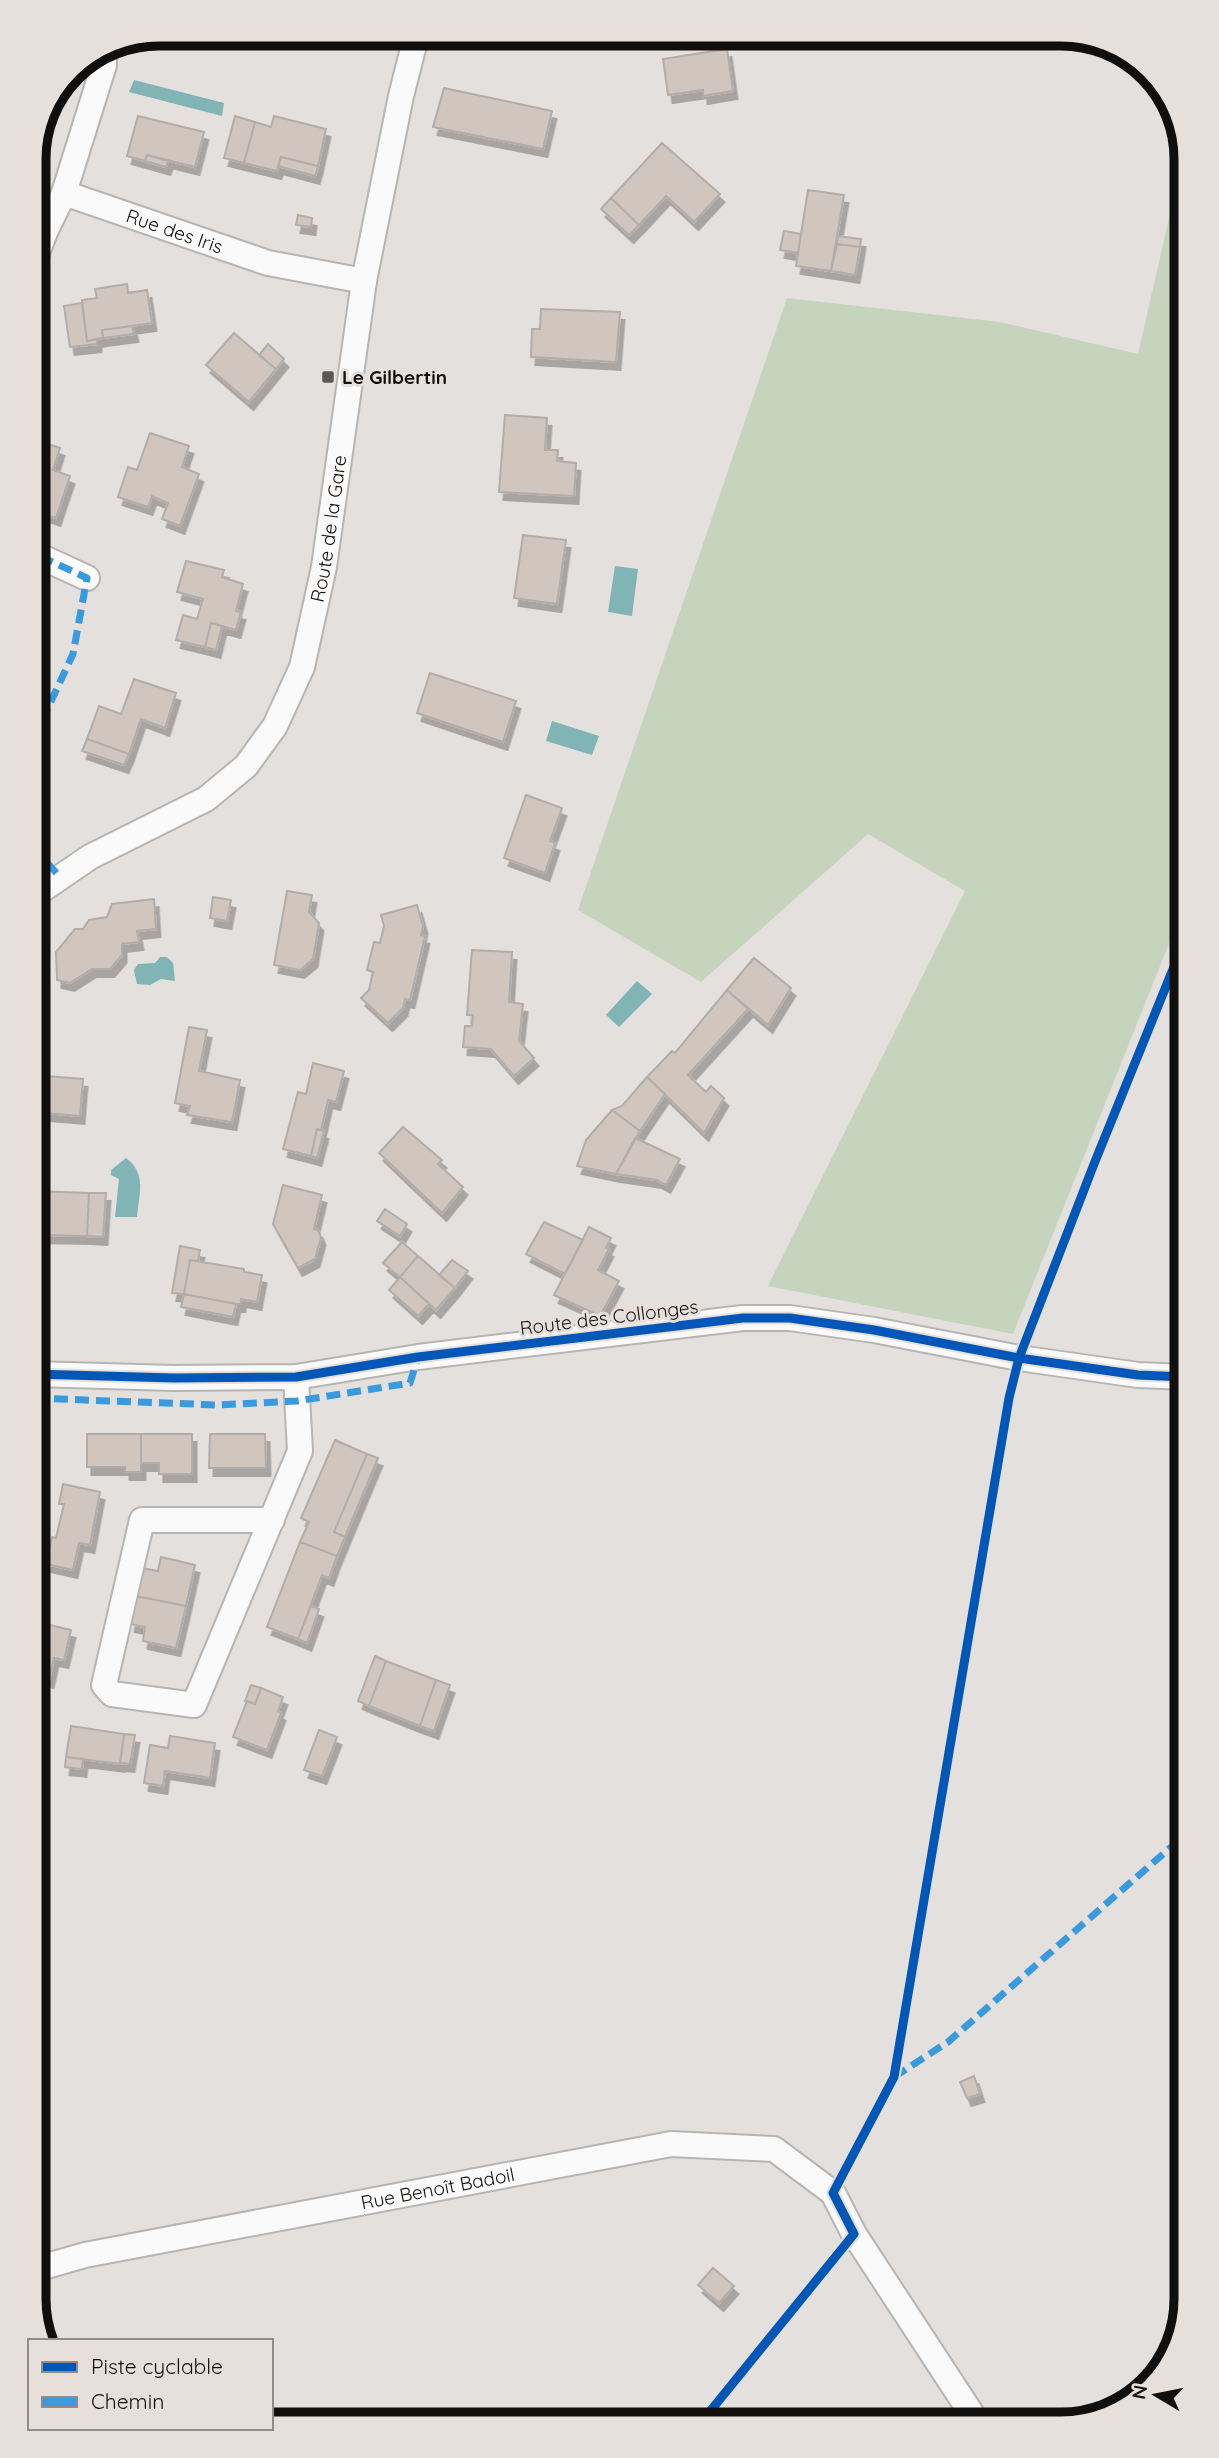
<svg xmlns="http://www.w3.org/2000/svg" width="1219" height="2458" font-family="Quicksand,sans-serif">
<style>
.green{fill:#c6d4bd}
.water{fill:#80b4b5}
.building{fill:#d0c6bd;stroke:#b0adaa;stroke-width:2;filter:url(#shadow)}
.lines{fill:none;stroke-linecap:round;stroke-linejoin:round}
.street-casing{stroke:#b7b5b2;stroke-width:28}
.street{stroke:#fbfafa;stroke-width:24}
.quiet{stroke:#3a9ade;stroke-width:7;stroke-dasharray:14 7;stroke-linecap:butt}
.cycleway-casing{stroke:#e7e0da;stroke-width:13}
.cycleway{stroke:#0057b8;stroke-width:9}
.poi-dot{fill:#5b5856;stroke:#e7e0da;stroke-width:2.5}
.labels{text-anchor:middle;stroke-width:6;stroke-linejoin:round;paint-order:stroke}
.street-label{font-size:19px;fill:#110f0d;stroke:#e7e0da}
.poi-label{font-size:19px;font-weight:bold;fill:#110f0d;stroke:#e7e0da;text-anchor:start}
.rim{fill:none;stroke:#110f0d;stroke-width:9}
</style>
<defs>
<filter id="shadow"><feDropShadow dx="4.5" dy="8" stdDeviation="0" flood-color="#0004"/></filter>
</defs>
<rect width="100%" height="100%" fill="#e4e0dd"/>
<!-- green -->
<path class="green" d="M1184,152L1186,901L1013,1334L768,1286L965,891L868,834L701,982L578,910L787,298L1000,322L1138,354Z"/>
<!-- water -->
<path class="water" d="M134,80L224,103L222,116L129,92Z
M615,566L638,569L632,616L608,612Z
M552,721L599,736L592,755L546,741Z
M160,957H167L173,963L175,981L161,979L150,985L137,984L134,970L138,964L155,963Z
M637,981L652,994L619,1027L606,1015Z
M126,1158C147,1174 139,1193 137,1217H115L119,1179L111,1175V1170Z"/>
<!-- building -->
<path class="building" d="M727,49L733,91L703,96V90L668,95L663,59Z
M444,88L552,111L543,149L433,127Z
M138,116L204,132L195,167L147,155L145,161L127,156Z
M235,116L255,122L244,163L224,158Z
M274,116L326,129L318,166L281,157L277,171L244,163L255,122L271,127Z
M662,143L720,194L694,222L666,196L639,225L611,198Z
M147,155L168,161L166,167L145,161Z
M281,157L318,166L315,176L278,166Z
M808,190L844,195L831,271L796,266Z
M611,198L639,225L629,235L601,209Z
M298,215L312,218L311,227L296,225Z
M784,231L801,234L798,253L780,250Z
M838,236L861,239L860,247L837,244Z
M837,244L860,247L855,275L831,271Z
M127,284L128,293L147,290L152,323L102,330L103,338L87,341L82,300L97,298L95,289Z
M82,303L87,341L97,339V344L70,347L64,306Z
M541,309L620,312L616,362L531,357L532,329H540Z
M132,326L134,334L103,338L102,330Z
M234,333L276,369L249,402L206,365Z
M268,344L284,359L276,369L259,355Z
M505,415L547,418L545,450H558L557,461L576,463L574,496L499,492Z
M150,433L189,446L182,467L199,474L180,526L162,519L168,503L152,496L148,507L118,497L128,467L137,470Z
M33,439L60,448L53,470L70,476L56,518L33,510Z
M523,535L566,540L557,604L514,598Z
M186,561L224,570L222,577L243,584L236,611L241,612L236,630L211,623L205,647L176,640L183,615L197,619L203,599L177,592Z
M33,608L43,611L33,639Z
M211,623L222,626L216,650L205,647Z
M430,673L516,701L503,742L417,713Z
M134,679L176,693L165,728L141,719L129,754L87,739L99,706L121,714Z
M87,739L129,754L124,765L82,751Z
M526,795L562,808L550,841L555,843L545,873L504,858Z
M287,891L312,895L309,912L319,923L313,959L300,970L274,965Z
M213,897L231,900L227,921L210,918Z
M154,899L156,929L137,931L139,942L122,944V955L110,969H92L70,983L57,980L56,952L75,929H83L89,920L107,917L112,904Z
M417,905L423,926L421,935L425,936L410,1000L405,999L403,1008L388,1023L361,998L369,990L373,972L367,970L374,942L380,943L384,926L381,915Z
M472,950L512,952L509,1002L523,1004L519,1041L534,1058L514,1076L491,1049L463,1047L465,1026H472L473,1015H467Z
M754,958L791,988L768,1025L727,990Z
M727,990L748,1009L688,1075L706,1092L711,1086L724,1098L704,1133L647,1077L672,1051L675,1053Z
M189,1027L207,1030L199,1071L240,1080L232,1122L187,1115L190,1106L175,1103Z
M313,1063L344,1071L336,1102L328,1100L321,1130L317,1129L311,1156L283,1149L298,1092L306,1094Z
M34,1075L83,1079L80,1116L33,1112Z
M647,1077L665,1094L640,1131L612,1110L622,1106Z
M612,1110L640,1131L616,1174L577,1166L586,1140Z
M403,1127L442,1160L438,1164L463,1187L442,1213L379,1153Z
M317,1129L324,1131L317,1158L311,1156Z
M635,1138L680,1159L666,1185L657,1180L616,1174Z
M283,1185L322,1195L314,1229L318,1230L321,1237L315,1259L298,1268L273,1224Z
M33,1191L89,1193L87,1236L33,1235Z
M89,1193H106L103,1237L87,1236Z
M385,1209L407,1224L400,1236L377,1221Z
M544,1222L583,1240L565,1274L526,1254Z
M589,1227L611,1238L606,1248L609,1249L598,1270L619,1281L600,1316L554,1295Z
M402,1242L418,1256L400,1277L383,1263Z
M180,1246L200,1250L198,1261L190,1260L184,1294L172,1293Z
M418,1256L455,1288L436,1310L400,1277Z
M190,1260L244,1269V1272L262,1275L257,1302L241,1299V1304H236L184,1294Z
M452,1260L468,1271L455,1288L439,1275Z
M400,1277L429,1304L418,1316L389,1290Z
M184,1294L236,1304L233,1317L181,1307Z
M87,1434H141V1472H125V1467H87Z
M141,1434H192V1474H159V1463H141Z
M210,1434H265L266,1468H209Z
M335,1440L367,1454L334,1532L345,1537L337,1556L300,1542L309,1522L301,1518Z
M367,1454L378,1458L345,1537L334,1532Z
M63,1484L100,1492L90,1545L79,1543L73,1570L46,1564L52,1537L56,1538L64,1504H59Z
M300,1542L337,1556L329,1578L322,1575L298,1639L267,1627Z
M161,1557L195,1565L186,1606L136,1596L142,1568L158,1571Z
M136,1596L186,1606L176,1648L143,1641L145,1627L130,1624Z
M311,1606L319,1609L307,1643L298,1639Z
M33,1621L71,1630L64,1660L54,1658L49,1680L33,1676Z
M375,1656L386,1661L369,1706L358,1701Z
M386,1661L436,1680L420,1726L369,1706Z
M436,1680L450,1685L434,1731L420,1726Z
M251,1685L261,1688L255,1704L245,1701Z
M261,1688L283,1697L278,1711L281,1713L267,1750L233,1737L247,1701L255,1704Z
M33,1722L42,1724L35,1760L33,1759Z
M71,1726L124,1734L120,1764L66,1757Z
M319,1730L337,1737L322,1776L304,1770Z
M124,1734L135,1735L130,1764L120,1763Z
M170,1736L215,1743L210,1778L165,1771L163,1786L144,1783L150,1745L168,1748Z
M66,1757L83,1759L82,1769L65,1767Z
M974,2076L980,2094L967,2098L960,2082Z
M713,2268L734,2286L719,2303L698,2285Z"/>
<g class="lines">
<!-- street casing -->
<g class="street-casing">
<g id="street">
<path id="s1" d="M64,193L268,263L364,281"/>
<path d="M33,264L45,232L64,193L104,65V47"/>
<path d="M33,553L87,578"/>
<path id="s2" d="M33,896L90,857L206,799L246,766L275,726L302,667L324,567L364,281L401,96L417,33"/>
<path d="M33,1374L174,1378L296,1377L418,1357L743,1318H790L874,1330L1019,1358L1138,1375L1186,1377"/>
<path d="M272,1520H142L104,1685L112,1694L194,1705L300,1451L296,1377"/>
<path id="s3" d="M33,2270L85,2255L671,2144L774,2149L833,2193L854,2234L979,2425"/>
</g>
</g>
<!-- street -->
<use href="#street" class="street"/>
<!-- quiet -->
<path class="quiet" d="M33,225L45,232
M33,740L73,654L87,578L33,553
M33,847L60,877
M33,1398L217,1405L297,1401L410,1383L418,1357
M894,2077L948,2042L1186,1834"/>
<!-- cycleway casing -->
<g class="cycleway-casing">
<path id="cycleway" d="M33,1374L174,1378L296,1377L418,1357L743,1318H790L874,1330L1019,1358L1138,1375L1186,1377
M699,2425L854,2234L833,2193L894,2077L1009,1398L1019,1358L1094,1164L1186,937"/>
</g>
<!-- cycleway -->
<use href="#cycleway" class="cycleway"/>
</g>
<!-- markers -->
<rect class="poi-dot" x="321" y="370" width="14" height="14" rx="3.5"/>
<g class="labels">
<!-- street labels -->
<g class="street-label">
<text dy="7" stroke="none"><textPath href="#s1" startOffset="117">Rue des Iris</textPath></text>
<text dy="7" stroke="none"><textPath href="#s2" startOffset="506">Route de la Gare</textPath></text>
<text transform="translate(609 1317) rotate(-7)" y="7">Route des Collonges</text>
<text dy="7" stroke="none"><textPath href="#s3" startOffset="413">Rue Benoît Badoil</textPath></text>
</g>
<!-- poi labels -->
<g class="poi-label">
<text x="342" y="384">Le Gilbertin</text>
</g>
</g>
<!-- crop -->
<path d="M0 0H1219V2458H0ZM159 46H1061A113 113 0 0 1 1174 159V2299A113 113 0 0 1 1061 2412H159A113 113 0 0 1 46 2299V159A113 113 0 0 1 159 46Z" fill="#e7e0da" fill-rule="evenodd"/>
<path class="rim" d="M159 46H1061A113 113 0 0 1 1174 159V2299A113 113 0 0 1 1061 2412H159A113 113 0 0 1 46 2299V159A113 113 0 0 1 159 46Z"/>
<!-- legend -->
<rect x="28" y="2339" width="245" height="91" fill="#e7e0da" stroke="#918c88" stroke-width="2"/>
<rect x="42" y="2362" width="35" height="10" fill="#0057b8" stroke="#918c88" stroke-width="2"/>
<text x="91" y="2374" font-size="21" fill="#110f0d">Piste cyclable</text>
<rect x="42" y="2397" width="35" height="10" fill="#3a9ade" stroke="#918c88" stroke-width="2"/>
<text x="91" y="2409" font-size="21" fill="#110f0d">Chemin</text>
<!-- north arrow -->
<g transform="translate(1156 2395) rotate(280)" stroke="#e7e0da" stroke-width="5" paint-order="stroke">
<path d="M0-5L12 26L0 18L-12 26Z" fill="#110f0d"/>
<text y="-10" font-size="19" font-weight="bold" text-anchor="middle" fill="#110f0d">N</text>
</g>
</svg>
